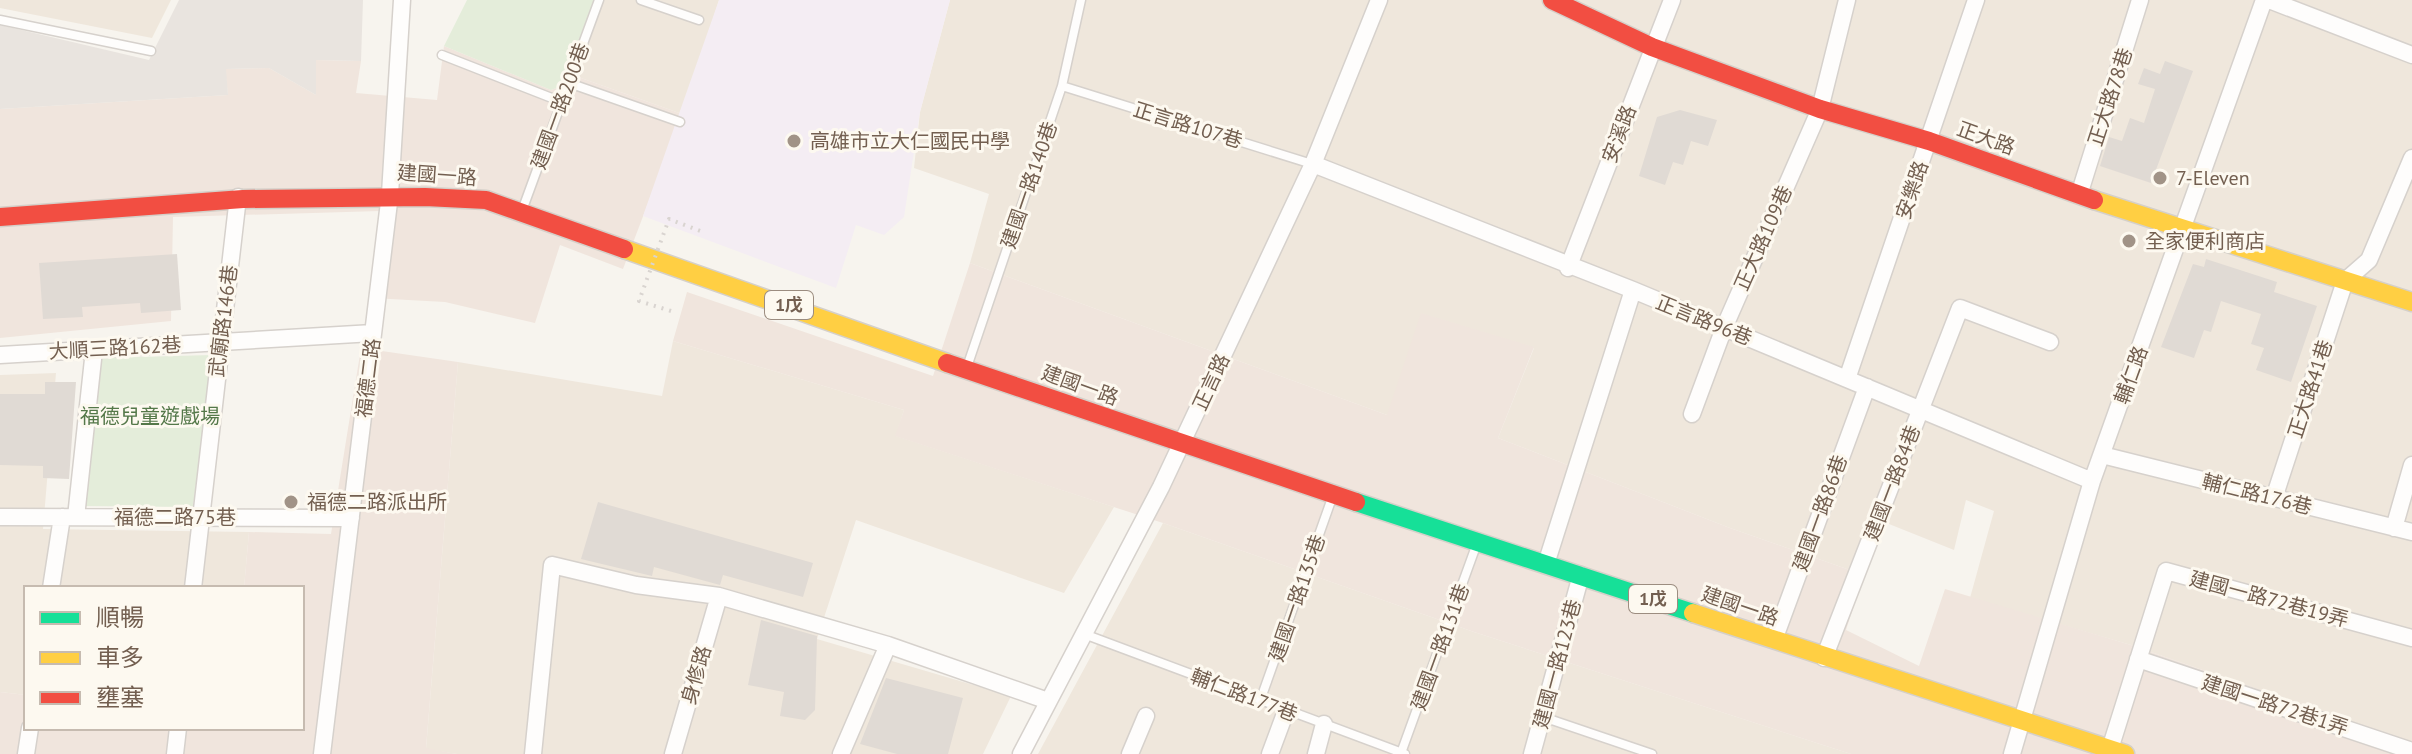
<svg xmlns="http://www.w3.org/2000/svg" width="2412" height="754" font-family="'PT Sans','Noto Sans TC',sans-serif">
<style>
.residential{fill:#efe7dc}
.commercial{fill:#f0e5dd}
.industrial{fill:#e9e4df}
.education{fill:#f4edf3}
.green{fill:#e4edda}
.building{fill:#e0dad4}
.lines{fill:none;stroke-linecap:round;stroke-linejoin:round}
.lane-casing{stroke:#d6d1cc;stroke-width:11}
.street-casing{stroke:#d6d1cc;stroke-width:19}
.fast-casing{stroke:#d5d0c9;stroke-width:21}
.slow-casing{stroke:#d5d0c9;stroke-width:21}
.jam-casing{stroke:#d5d0c9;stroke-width:21}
.lane{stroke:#fefdfc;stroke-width:8}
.street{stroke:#fefdfc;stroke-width:16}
.fast{stroke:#16e098;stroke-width:18}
.slow{stroke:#ffcf43;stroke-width:18}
.jam{stroke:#f24e42;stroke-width:18}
.path-bridge{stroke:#d9d4d0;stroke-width:4;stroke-dasharray:2 6;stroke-linecap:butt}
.poi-dot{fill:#a19387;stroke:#fdf9f0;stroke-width:3}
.labels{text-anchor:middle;stroke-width:6;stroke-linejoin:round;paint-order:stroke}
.shield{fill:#fdf9f0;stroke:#9c8d80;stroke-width:2}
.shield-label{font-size:18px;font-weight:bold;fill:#735f50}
.street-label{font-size:20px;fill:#735f50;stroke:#fdf9f0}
.poi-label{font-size:20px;fill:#735f50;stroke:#fdf9f0;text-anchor:start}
.park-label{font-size:20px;fill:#547849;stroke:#fdf9f0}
</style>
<rect width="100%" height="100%" fill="#f7f4ee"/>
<!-- residential -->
<path class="residential" d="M0,0H171L152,38L0,8Z
M594,0H719L682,114L567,73Z
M950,0H2412V743L2131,645L1970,598L1994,511L1966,500L1954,550L1884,522L1864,575L1730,528L1498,438L1534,348L1387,415L970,263L989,194L914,168L920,112Z
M673,341L904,410L896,436L1114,507L1064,593L856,520L817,639L1011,696L983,754H457L426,749L458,362L662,396Z
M56,373L43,529L249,532L244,588H26V695L0,692V375Z
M1163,523L1474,632L1851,754H1038Z"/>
<!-- commercial -->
<path class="commercial" d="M444,46L551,90L562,86L567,73L682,114L623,269L560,245L535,323L445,302L372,298L380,211L173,217L171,321L0,338V109L228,95L225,69L269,68L316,95L315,60L361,61L356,93L437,100Z
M970,263L1387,415L1421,313L1534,347L1498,438L1730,528L1864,575L1846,630L1919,666L1945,589L2131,645L2412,743V754H1851L1474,632L1163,523L895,436L904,410L673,341L687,292L933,376Z
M361,348L458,362L426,748L457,754H0V692L26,695V728H302V588H244L249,532L331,534Z"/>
<!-- industrial -->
<path class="industrial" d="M179,0H363L361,61L316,60V95L269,68L226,69L228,95L0,109V25L149,60Z"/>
<!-- education -->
<path class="education" d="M719,0H950L920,112L904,217L884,235L856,225L836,288L643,216Z"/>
<!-- green -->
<path class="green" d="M467,0H594L562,86L551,90L444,46Z
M212,355L193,507L85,506L101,358Z"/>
<!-- building -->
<path class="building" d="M2165,61L2193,71L2151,183L2100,166L2109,137L2122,141L2130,118L2144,123L2155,89L2138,84L2144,68L2160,74Z
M1680,110L1717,120L1708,146L1691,141L1683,165L1673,162L1665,185L1639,176L1657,117Z
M177,254L181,310L141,313L140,303L82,307L83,317L43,319L39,263Z
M2206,259L2277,282L2274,292L2317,306L2291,382L2256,370L2264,348L2251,344L2261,314L2221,301L2211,332L2204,330L2194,358L2161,347L2193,264L2204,267Z
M45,382H76L69,479L43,478V466L0,465V394H45Z
M598,502L813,563L803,597L723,575L720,585L654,567L652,576L581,559Z
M761,620L817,636L815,710L805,720L780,716L784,692L748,685Z
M886,678L963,698L948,754H897L860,744Z"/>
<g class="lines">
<!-- lane casing -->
<g class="lane-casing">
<path id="lane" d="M641,0L699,20
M0,20L151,51
M442,55L562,102
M569,83L680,122
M1062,86L1312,164
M523,208L599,0
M967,367L1062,86L1081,0
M1084,634L1405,754
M1260,701L1332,498
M1543,717L1652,754
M1401,753L1476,546"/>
</g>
<!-- street casing -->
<g class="street-casing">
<path id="street" d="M2269,0L2412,55
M1313,164L1633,290L2092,481
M2079,195L2140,0
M1568,268L1672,0
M0,355L373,333
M1847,379L1976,0
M1692,414L1724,328L1820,109L1847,0
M2102,455L2412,532
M2274,498L2345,281L2369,260L2412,158
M0,517L351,518
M76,517L94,350
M2394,528L2412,465
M1546,564L1633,290
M51,588L62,517
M193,588L238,197
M1774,640L1867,387
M1824,658L1960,308L2050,342
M2138,659L2412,751
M2110,749L2166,571L2412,638
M26,754L30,728
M175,754L178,728
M322,754L390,194L402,0
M533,754L552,565L636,585L719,596L888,645L1048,701
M673,754L719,596
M841,754L888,645
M1021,754L1161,487L1313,164L1379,0
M1130,754L1146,716
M1270,754L1286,711
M1316,754L1324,724
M1532,754L1581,575
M2012,754L2092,481L2264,0"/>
</g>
<!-- fast casing -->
<g class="fast-casing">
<path id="fast" d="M1356,502L1693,613"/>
</g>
<!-- slow casing -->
<g class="slow-casing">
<path id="slow" d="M2094,200L2412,302
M624,249L947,363
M1693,613L2125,754"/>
</g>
<!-- jam casing -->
<g class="jam-casing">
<path id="jam" d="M1552,0L1652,47L1820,109L1929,141L2094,200
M0,217L243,199L425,197L486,200L624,249
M947,363L1356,502"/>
</g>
<!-- lane -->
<use href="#lane" class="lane"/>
<!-- street -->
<use href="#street" class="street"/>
<!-- fast -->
<use href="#fast" class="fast"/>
<!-- slow -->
<use href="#slow" class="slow"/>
<!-- jam -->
<use href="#jam" class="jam"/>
<!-- path-bridge -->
<path class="path-bridge" d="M671,311L639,301L669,219L703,232"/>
</g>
<!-- markers -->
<g class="poi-dot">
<circle cx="794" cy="141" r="8"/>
<circle cx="2160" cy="178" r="8"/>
<circle cx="2129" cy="241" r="8"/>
<circle cx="291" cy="502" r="8"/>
</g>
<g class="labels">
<!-- shield labels -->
<g class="shield">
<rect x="765" y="291" width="48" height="28" rx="6"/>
<rect x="1629" y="585" width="48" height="28" rx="6"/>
</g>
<g class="shield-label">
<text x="789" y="311">1戊</text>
<text x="1653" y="605">1戊</text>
</g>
<!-- street labels -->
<g class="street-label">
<text transform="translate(2110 97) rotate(-72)" y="7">正大路78巷</text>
<text transform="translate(560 106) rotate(-70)" y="7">建國一路200巷</text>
<text transform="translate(1188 125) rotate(17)" y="7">正言路107巷</text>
<text transform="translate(1619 134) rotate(-69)" y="7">安溪路</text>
<text transform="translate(1986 138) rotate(20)" y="7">正大路</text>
<text transform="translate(437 175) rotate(4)" y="7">建國一路</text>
<text transform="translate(1029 185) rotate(-71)" y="7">建國一路140巷</text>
<text transform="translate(1912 190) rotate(-71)" y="7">安樂路</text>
<text transform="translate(1763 238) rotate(-66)" y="7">正大路109巷</text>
<text transform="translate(1704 320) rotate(22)" y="7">正言路96巷</text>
<text transform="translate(223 321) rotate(-83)" y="7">武廟路146巷</text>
<text transform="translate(115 348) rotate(-3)" y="7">大順三路162巷</text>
<text transform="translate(2131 375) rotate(-70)" y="7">輔仁路</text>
<text transform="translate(368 378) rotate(-83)" y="7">福德二路</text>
<text transform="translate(1211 382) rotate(-65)" y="7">正言路</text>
<text transform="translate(1080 385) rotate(20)" y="7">建國一路</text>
<text transform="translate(2310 389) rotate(-72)" y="7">正大路41巷</text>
<text transform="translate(1892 483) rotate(-69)" y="7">建國一路84巷</text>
<text transform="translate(2257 494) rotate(14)" y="7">輔仁路176巷</text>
<text transform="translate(1820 513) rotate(-70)" y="7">建國一路86巷</text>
<text x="175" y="524">福德二路75巷</text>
<text transform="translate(1297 598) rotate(-71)" y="7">建國一路135巷</text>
<text transform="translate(2269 599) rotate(15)" y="7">建國一路72巷19弄</text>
<text transform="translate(1740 606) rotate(19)" y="7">建國一路</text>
<text transform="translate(1440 647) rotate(-70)" y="7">建國一路131巷</text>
<text transform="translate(1557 664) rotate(-75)" y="7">建國一路123巷</text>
<text transform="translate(696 675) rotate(-74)" y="7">身修路</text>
<text transform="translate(1244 695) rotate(21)" y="7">輔仁路177巷</text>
<text transform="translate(2275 705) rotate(18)" y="7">建國一路72巷1弄</text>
</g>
<!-- poi labels -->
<g class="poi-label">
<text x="810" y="148">高雄市立大仁國民中學</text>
<text x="2176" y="185">7-Eleven</text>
<text x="2145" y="248">全家便利商店</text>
<text x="307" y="509">福德二路派出所</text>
</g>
<!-- park labels -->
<g class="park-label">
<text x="150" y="423">福德兒童遊戲場</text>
</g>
</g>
<!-- legend -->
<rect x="24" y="586" width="280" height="144" fill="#fdf9f0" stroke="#c6bbb0" stroke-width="2"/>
<rect x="40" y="612" width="40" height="12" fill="#16e098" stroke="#c6bbb0" stroke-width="2"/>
<text x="96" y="626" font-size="24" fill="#735f50">順暢</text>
<rect x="40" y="652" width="40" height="12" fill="#ffcf43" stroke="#c6bbb0" stroke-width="2"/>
<text x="96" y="666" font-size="24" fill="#735f50">車多</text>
<rect x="40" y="692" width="40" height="12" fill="#f24e42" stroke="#c6bbb0" stroke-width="2"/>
<text x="96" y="706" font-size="24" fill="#735f50">壅塞</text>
</svg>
